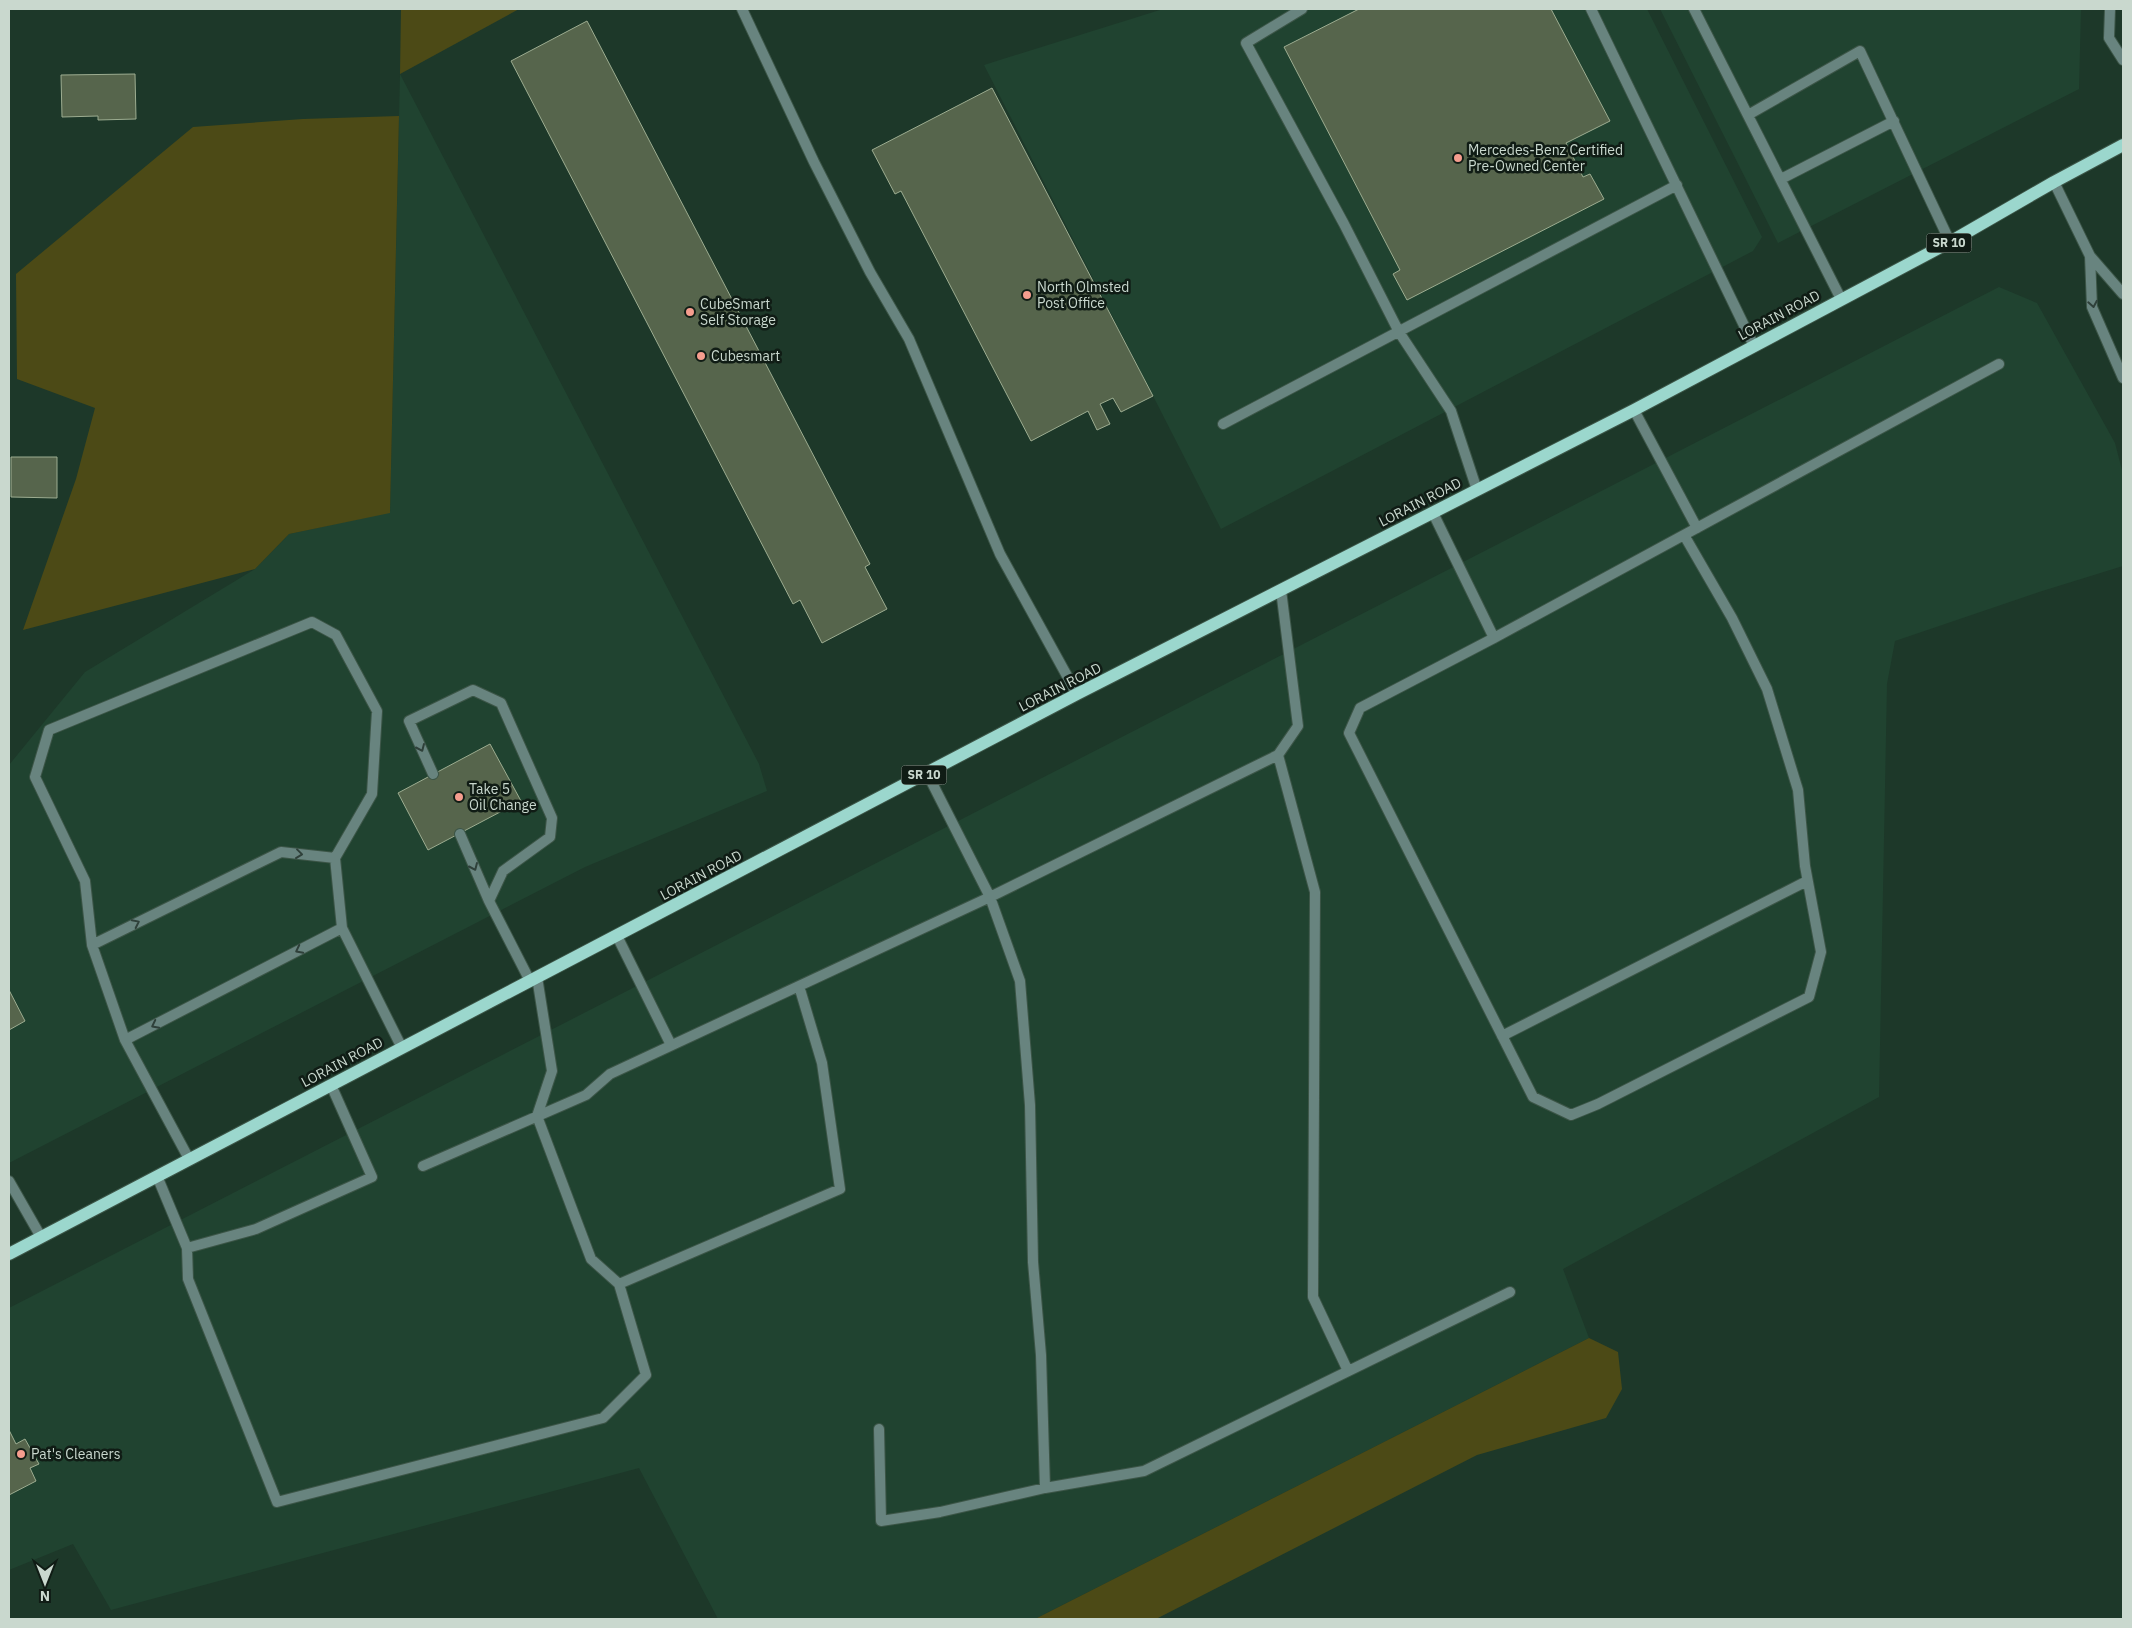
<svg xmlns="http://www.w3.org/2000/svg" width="2132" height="1628" font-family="'IBM Plex Sans',sans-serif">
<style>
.built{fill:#204330}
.green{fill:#4c4a16}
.building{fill:#56654c;stroke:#9dad91}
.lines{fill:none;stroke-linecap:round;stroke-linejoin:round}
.lane-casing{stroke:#3c5547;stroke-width:12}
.street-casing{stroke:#3c5547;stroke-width:12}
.primary-casing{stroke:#3c5547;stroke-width:14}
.lane{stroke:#68847f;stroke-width:10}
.street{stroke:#68847f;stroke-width:10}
.primary{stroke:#9bd7cd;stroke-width:12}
.oneway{stroke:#2f403a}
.poi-dot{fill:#f59d8e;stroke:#101c15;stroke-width:2}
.labels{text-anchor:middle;stroke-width:5;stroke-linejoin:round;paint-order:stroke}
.shield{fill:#101c15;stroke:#92a096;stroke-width:1}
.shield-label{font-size:12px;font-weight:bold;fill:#c9d8ce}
.poi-label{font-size:14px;fill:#c9d8ce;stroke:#101c15;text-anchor:start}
.street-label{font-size:14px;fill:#c9d8ce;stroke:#101c15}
</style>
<rect width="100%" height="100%" fill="#1d3829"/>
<!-- built -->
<path class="built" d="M1163,9H1647L1762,237L1753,251L1221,529L984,65Z
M1660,9H2081L2079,89L1778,243Z
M400,74L759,764L767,791L585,867L9,1163V765L85,672L255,569L289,534L390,512Z
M1999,287L2037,303L2115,443L2123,474V566L2039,592L1895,641L1887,684L1879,1097L1563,1269L1589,1338L1035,1619H718L639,1468L111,1610L73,1544L9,1570V1308Z"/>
<!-- green -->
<path class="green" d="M401,9H519L400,74Z
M399,116L390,513L289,534L255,569L23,630L76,479L95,408L17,379L16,274L193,127L303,119Z
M1589,1338L1618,1352L1622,1389L1606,1418L1477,1455L1156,1619H1035Z"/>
<!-- building -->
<path class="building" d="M1359,9H1551L1610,121L1566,143L1583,177L1590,174L1604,199L1407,300L1393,274L1400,270L1284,47Z
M587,21L870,564L865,567L887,609L822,643L800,600L793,604L511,61Z
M135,74L136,119L98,120V116L62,117L61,75Z
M992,88L1153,396L1121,412L1113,398L1100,404L1110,424L1097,430L1088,411L1031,441L901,191L895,194L872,150Z
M11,457H57V498L11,497Z
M490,744L521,801L428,850L398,793Z
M9,990L25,1021L9,1030Z
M9,1430L16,1444L25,1439L39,1464L30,1468L36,1481L9,1495Z"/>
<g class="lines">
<!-- lane casing -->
<g class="lane-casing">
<path id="lane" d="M742,9L814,162L870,272L909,339L1000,554L1077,694
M1302,9L1246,43L1344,224L1399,332L1451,411L1477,490
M1591,9L1754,346
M1694,9L1841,299
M1748,115L1860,51L1950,242
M1781,179L1894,121
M1634,410L1697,528
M1223,424L1677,185
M1433,513L1494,638
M1684,535L1732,618L1767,689L1798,790L1805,866L1821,952L1809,997L1598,1104L1571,1115L1533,1097L1349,733L1360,708L1494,638L1999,364
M1281,590L1298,726L1278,755L1315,892L1313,1297L1348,1371
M433,774L409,721L473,690L501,703L552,818L550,837L503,871L489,901L530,981
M460,834L489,901
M617,936L671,1045
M92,945L281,852L335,858
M537,977L552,1071L537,1116L591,1259L619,1284
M1502,1036L1807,881
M125,1040L342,928
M189,1159L125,1040L92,945L85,881L35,777L49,730L312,622L336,635L377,711L372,794L335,858L342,928L402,1048
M423,1166L586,1095L610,1074L990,897L1278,755
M157,1176L187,1248L188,1279L277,1502L603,1418L646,1375L619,1284L840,1189L822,1063L799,986
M9,1181L41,1237
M187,1248L256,1229L372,1177L331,1085
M879,1429L881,1521L940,1512L1045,1488L1041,1355L1033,1262L1030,1105L1020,981L990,897L927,773
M1045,1488L1144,1471L1510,1292"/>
</g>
<!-- street casing -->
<g class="street-casing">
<path id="street" d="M2110,9L2109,38L2123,60
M2054,182L2090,256L2123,294
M2090,256L2092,307L2123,378"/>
</g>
<!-- primary casing -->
<g class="primary-casing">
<path id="primary" d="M9,1254L1077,694L1634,410L1950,242L2054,182L2123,145"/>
</g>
<!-- lane -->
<use href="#lane" class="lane"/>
<!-- street -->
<use href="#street" class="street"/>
<!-- primary -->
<use href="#primary" class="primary"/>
</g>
<!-- one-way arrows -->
<defs><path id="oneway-chevron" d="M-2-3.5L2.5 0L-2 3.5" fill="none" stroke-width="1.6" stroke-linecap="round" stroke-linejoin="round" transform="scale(1.25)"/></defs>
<g class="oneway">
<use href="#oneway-chevron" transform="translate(2093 304) rotate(80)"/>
<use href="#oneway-chevron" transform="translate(421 748) rotate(66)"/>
<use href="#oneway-chevron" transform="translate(299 854) rotate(7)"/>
<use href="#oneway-chevron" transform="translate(474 867) rotate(66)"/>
<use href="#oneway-chevron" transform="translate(136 923) rotate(-26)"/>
<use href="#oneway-chevron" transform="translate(299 950) rotate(153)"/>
<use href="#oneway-chevron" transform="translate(155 1025) rotate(153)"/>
</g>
<!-- markers -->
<g class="poi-dot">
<circle cx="1458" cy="158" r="5"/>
<circle cx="1027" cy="295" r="5"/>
<circle cx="690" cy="312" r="5"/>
<circle cx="701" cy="356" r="5"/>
<circle cx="459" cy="797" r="5"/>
<circle cx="21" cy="1454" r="5"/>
</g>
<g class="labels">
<!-- shield labels -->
<g class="shield">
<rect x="1926.5" y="233.5" width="45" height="19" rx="4"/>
<rect x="901.5" y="765.5" width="45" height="19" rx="4"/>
</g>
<g class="shield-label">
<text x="1949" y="247">SR 10</text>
<text x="924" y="779">SR 10</text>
</g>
<!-- poi labels -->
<g class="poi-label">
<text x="1468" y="155">Mercedes-Benz Certified<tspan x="1468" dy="16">Pre-Owned Center</tspan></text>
<text x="1037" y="292">North Olmsted<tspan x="1037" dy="16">Post Office</tspan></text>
<text x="700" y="309">CubeSmart<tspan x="700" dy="16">Self Storage</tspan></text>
<text x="711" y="361">Cubesmart</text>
<text x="469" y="794">Take 5<tspan x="469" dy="16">Oil Change</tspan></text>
<text x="31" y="1459">Pat's Cleaners</text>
</g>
<!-- street labels -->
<g class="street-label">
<text transform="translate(1779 315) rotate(-28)" y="5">LORAIN ROAD</text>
<text transform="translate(1420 502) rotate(-27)" y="5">LORAIN ROAD</text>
<text transform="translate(1060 687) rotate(-27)" y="5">LORAIN ROAD</text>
<text transform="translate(701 875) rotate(-28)" y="5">LORAIN ROAD</text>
<text transform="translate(342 1062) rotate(-28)" y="5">LORAIN ROAD</text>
</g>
</g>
<!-- border -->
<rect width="2132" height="1628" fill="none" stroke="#c9d8ce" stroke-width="20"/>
<!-- north arrow -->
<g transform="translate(45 1583) rotate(180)" stroke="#101c15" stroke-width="4" paint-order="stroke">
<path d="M0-4L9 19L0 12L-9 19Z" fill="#c9d8ce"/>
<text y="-8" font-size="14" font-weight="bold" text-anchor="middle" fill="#c9d8ce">N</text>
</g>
</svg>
